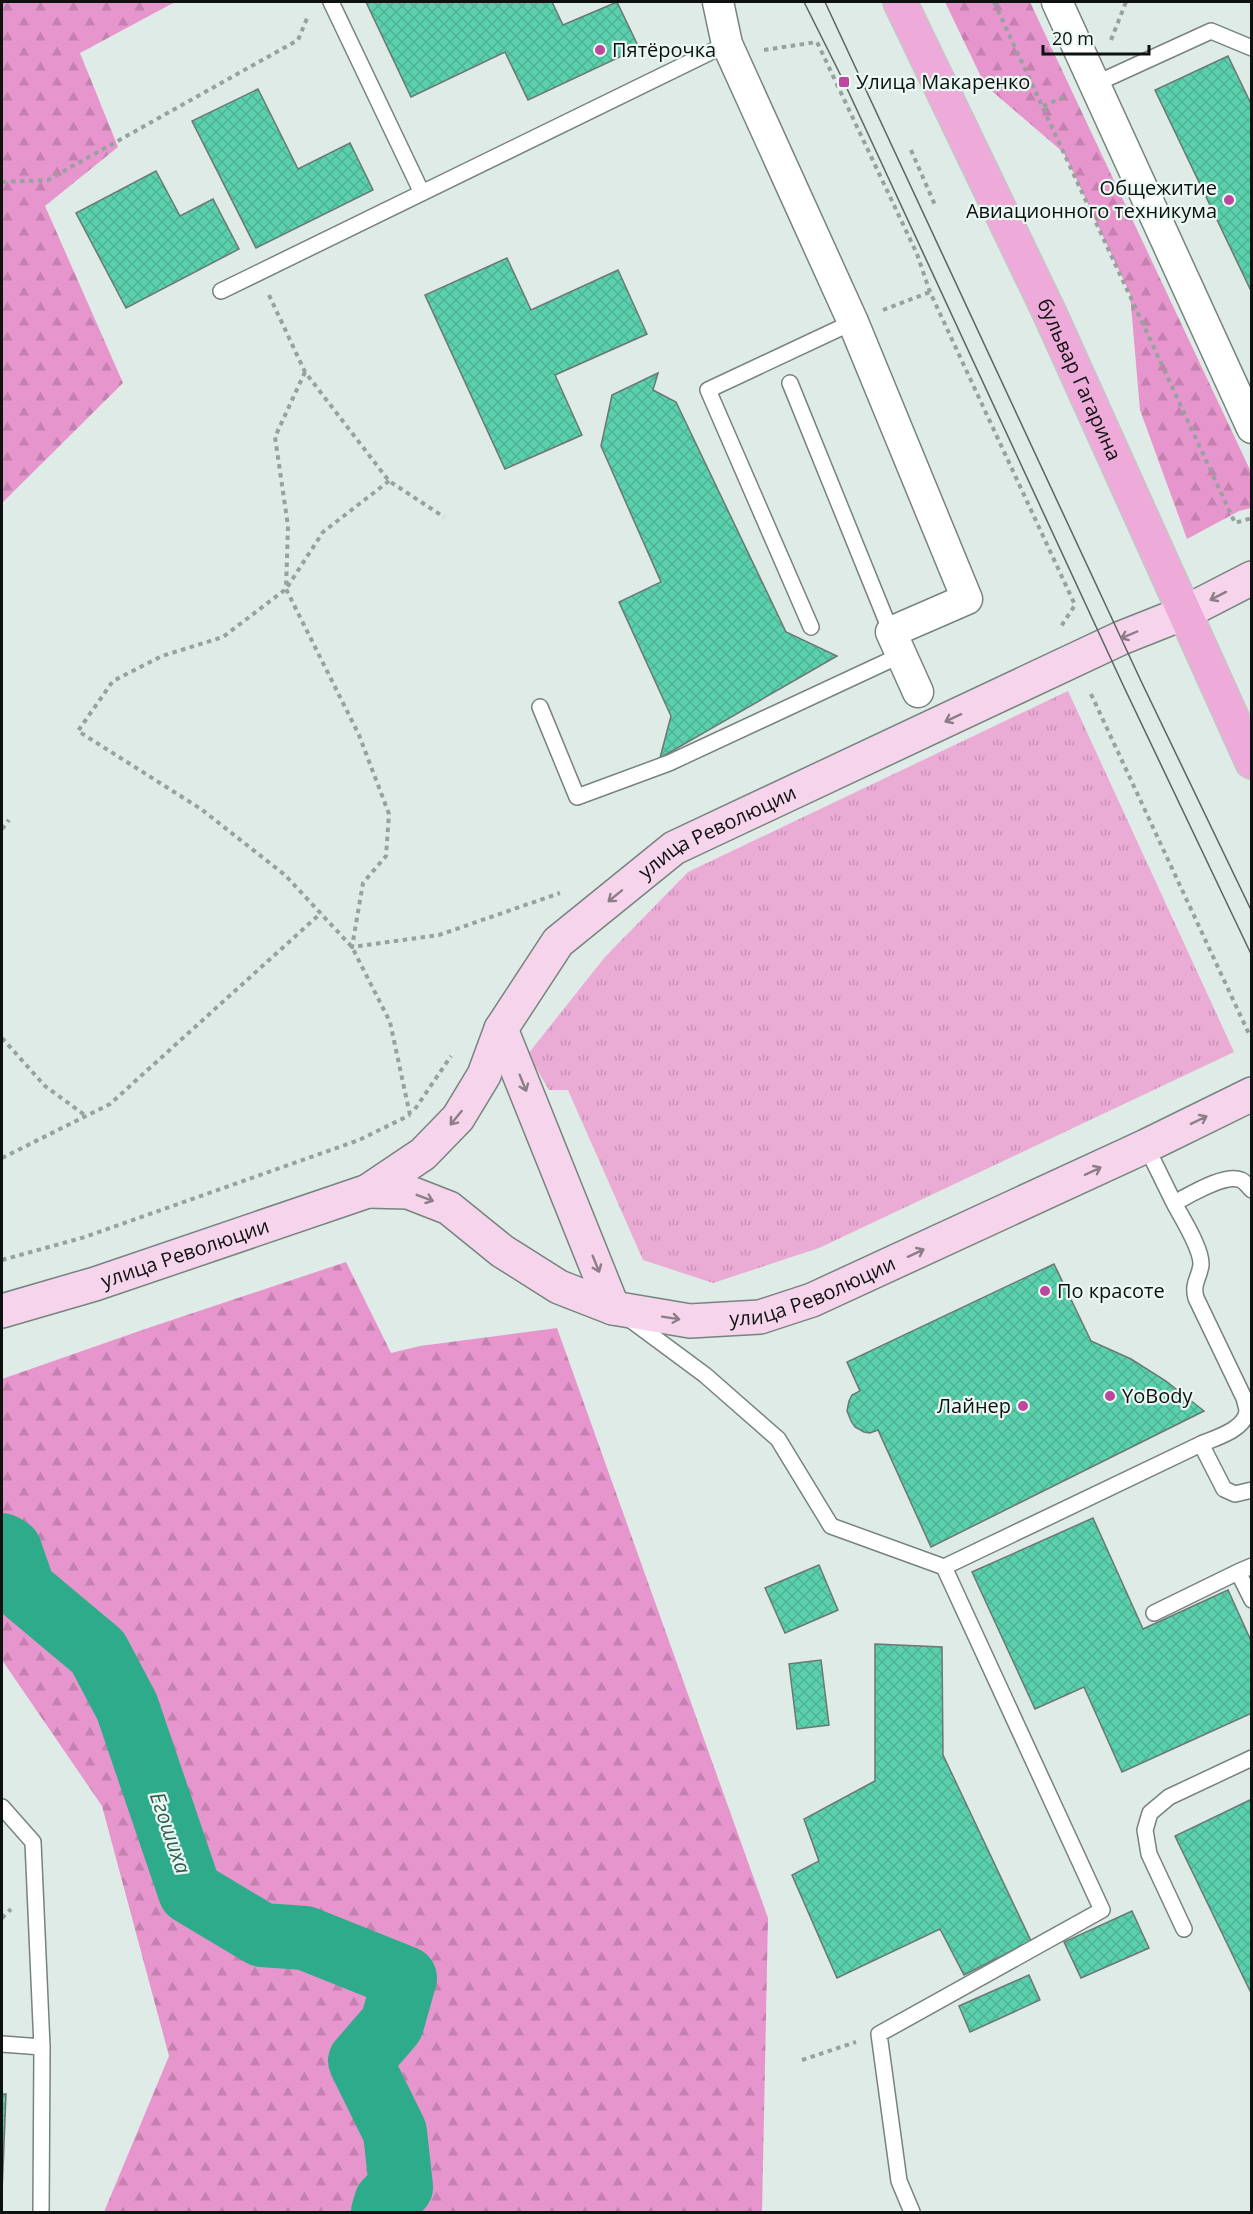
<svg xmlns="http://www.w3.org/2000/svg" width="1253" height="2214" font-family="'Open Sans',sans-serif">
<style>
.grass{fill:url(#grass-tufts)}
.forest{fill:url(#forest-firs)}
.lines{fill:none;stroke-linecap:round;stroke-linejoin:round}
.river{stroke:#2eab8a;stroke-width:64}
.building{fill:url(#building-cross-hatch);stroke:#6c7773;stroke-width:1.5}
.lane-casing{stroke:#77837e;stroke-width:18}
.street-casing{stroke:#77837e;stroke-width:33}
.secondary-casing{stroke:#77837e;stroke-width:36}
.primary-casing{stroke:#c5c6c6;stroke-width:36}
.path{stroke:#97a19e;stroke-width:4;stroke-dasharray:4.5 4.5;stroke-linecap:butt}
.lane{stroke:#fff;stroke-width:15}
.street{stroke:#fff;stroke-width:30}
.secondary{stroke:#f6d5ec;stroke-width:33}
.primary{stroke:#eeabda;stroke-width:33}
.tram{stroke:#5b6360;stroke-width:1.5}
.oneway{stroke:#8d7d89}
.poi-dot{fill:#bd479e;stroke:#ebf8f3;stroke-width:2}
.labels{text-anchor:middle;stroke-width:4.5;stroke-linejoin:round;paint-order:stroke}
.poi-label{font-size:20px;fill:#0d1110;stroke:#ebf8f3;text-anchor:start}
.street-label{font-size:20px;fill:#0d1110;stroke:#ebf8f3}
.water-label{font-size:21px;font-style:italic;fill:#2e5f4f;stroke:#ebf8f3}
</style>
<defs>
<pattern id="grass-tufts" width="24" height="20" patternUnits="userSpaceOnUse" patternTransform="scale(1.5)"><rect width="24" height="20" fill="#eaabd5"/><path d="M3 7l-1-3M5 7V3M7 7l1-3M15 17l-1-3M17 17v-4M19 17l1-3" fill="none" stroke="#c892b6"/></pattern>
<pattern id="forest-firs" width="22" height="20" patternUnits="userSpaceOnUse" patternTransform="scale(1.5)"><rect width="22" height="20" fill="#e796cd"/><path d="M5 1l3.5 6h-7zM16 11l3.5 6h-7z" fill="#c580af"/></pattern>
<pattern id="building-cross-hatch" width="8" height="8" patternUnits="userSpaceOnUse" patternTransform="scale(1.5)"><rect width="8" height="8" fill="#5bd0ad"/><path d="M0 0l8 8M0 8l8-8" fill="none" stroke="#4eb294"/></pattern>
</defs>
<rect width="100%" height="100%" fill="#deebe6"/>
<!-- grass -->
<path class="grass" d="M1068,691L1234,1052L819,1248L713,1283L643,1260L568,1090H549L528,1054L605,957L688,872Z"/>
<!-- forest -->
<path class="forest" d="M2,2H175L80,53L118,147L45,206L123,383L2,503Z
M945,2H1030L1251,472V508L1239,511L1187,539L1140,410L1130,294L1064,153L985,85Z
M346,1262L391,1353L420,1346L557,1328L768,1918L762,2212H104L169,2056L102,1806L2,1660V1379L148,1328Z"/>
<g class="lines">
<!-- river -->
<path class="river" d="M2,1545L10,1550L24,1590L98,1652L127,1707L190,1892L262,1935L305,1938L405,1978L392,2024L360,2061L395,2132L401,2187L386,2202L383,2212"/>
</g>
<!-- building -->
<path class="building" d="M366,2H552L563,25L617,2L639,48L528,100L505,52L411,97Z
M1228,56L1252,106V293L1155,90Z
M258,89L298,169L350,143L373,190L256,248L192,121Z
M156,171L180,216L213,199L239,249L126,308L76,213Z
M507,258L531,310L618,270L647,334L555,375L582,435L505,469L425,295Z
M658,373L653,390L676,402L786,632L837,656L660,758L671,716L619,602L661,582L601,446L612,395Z
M1054,1264L1091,1341L1131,1359L1166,1381L1204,1411L931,1547L878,1430L870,1433L864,1432L855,1427L851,1421L847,1411L849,1401L852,1395L860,1391L847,1362Z
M1093,1518L1143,1629L1228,1590L1252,1643V1713L1122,1772L1084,1687L1035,1709L972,1572Z
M819,1565L838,1610L785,1633L765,1588Z
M875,1644L942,1647L943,1755L1031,1941L964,1975L940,1929L837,1978L792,1875L819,1861L804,1819L875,1781Z
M821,1660L829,1725L797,1729L789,1664Z
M1252,1799V1995L1175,1836Z
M1132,1911L1149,1948L1081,1978L1064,1942Z
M1029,1975L1040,2000L970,2032L959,2006Z
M2,2094H6L2,2193Z"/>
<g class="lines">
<!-- lane casing -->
<g class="lane-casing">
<path id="lane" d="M331,2L422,193
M1095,84L1211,31L1252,48
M221,291L727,44
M790,383L891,632
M811,627L708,390L853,322
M540,707L577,797L669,763L901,655
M1146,1146L1174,1203C1190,1195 1225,1173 1241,1180C1246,1182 1248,1187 1252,1190
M1174,1203C1182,1218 1202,1249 1201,1265C1199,1279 1192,1283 1196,1298L1244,1398C1245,1402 1247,1408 1247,1412C1244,1430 1215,1438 1201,1444
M628,1318L705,1375L778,1439L831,1526L944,1567L1201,1444L1224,1489L1235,1494L1252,1490
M1252,1566L1238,1572L1252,1600
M1154,1613L1238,1572
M2,1807L33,1842L42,2047
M1184,1929L1149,1854L1145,1830L1150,1813L1169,1797L1252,1758
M2,2044L42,2047L41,2212
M912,2212L899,2181L879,2034L1102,1910L944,1567"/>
</g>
<!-- street casing -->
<g class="street-casing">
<path id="street" d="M718,2L727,44L853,322L967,599L891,632L918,692
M1057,2L1252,428"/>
</g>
<!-- secondary casing -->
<g class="secondary-casing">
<g id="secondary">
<path d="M501,1029L613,1308"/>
<path id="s1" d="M368,1191L408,1192L449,1208L502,1251L559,1287L613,1308L690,1321L760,1317L812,1300L1146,1146L1252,1094"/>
<path id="s2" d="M2,1311L95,1284L368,1191L423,1154L458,1118L484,1075L501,1029L558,942L674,848L1121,638L1184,613L1252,578"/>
</g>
</g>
<!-- primary casing -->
<g class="primary-casing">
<g id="primary">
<path id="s3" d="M900,2L1050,314L1252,762"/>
</g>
</g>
<!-- path -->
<path class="path" d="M994,2L1235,523L1252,518
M1111,40L1126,2
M764,50L817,42L917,254L930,292L1075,605L1060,628
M1043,106L1064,97
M911,150L935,205
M2,182L48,180L298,40L308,16
M269,295L305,372L389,481L444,517
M883,310L930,292
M305,372L275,437L288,526L286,589L359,735L389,814L386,856L363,883L352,947L439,935L560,893
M389,481L323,532L286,589L223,637L162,656L113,681L78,731L201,809L285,875L352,947L390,1022L410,1115
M1091,694L1249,1034
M2,829L9,820
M2,1038L45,1086L86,1116
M415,1109L451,1056
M2,1158L110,1104L321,913
M2,1260L85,1237L359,1140L410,1115
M2,1918L11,1909
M802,2060L856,2042"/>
<!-- lane -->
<use href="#lane" class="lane"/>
<!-- street -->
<use href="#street" class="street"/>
<!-- secondary -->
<use href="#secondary" class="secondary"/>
<!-- primary -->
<use href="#primary" class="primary"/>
<!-- tram -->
<path class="tram" d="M804,2L844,82L1123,685L1252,956
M825,2L1141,681L1252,912"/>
</g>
<!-- one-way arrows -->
<defs><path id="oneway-shaft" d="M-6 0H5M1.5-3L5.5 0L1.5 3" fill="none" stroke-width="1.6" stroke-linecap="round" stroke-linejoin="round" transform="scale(1.5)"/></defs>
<g class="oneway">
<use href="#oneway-shaft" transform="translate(1218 596) rotate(153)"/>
<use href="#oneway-shaft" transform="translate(1129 635) rotate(157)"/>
<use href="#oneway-shaft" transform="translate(953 718) rotate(155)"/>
<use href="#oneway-shaft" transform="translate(615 896) rotate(141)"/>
<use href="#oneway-shaft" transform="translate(523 1083) rotate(68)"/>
<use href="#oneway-shaft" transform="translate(456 1118) rotate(129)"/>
<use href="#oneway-shaft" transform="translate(1199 1120) rotate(-26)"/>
<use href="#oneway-shaft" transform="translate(1093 1171) rotate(-25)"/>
<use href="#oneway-shaft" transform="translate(425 1198) rotate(21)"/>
<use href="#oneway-shaft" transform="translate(916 1253) rotate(-25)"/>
<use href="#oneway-shaft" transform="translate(596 1264) rotate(68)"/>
<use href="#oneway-shaft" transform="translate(671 1318) rotate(9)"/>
</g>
<!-- markers -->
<g class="poi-dot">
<circle cx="600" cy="50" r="6"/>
<rect x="838" y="76" width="12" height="12" rx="3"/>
<circle cx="1229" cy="200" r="6"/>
<circle cx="1045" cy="1291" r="6"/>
<circle cx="1110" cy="1396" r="6"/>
<circle cx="1023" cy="1406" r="6"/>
</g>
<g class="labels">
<!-- poi labels -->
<g class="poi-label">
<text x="612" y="57">Пятёрочка</text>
<text x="856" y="89">Улица Макаренко</text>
<text x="1217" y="195" text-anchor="end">Общежитие<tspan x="1217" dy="23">Авиационного техникума</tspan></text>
<text x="1057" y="1298">По красоте</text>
<text x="1122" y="1403">YoBody</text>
<text x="1011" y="1413" text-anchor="end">Лайнер</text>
</g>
<!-- street labels -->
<g class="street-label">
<text dy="7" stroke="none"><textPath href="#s3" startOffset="418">бульвар Гагарина</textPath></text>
<text dy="7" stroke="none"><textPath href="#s2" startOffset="900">улица Революции</textPath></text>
<text dy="7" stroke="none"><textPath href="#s2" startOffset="192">улица Революции</textPath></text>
<text dy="7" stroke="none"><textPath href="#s1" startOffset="483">улица Революции</textPath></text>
</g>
<!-- water labels -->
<g class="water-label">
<text transform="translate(170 1833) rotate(71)" y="7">Егошиха</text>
</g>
</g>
<!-- border -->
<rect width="1253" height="2214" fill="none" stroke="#0d1110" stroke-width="6"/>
<!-- scale -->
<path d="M1043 45v9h106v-9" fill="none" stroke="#0d1110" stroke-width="3"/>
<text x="1052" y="45" font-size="18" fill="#0d1110" stroke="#ebf8f3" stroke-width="4.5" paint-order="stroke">20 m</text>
</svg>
